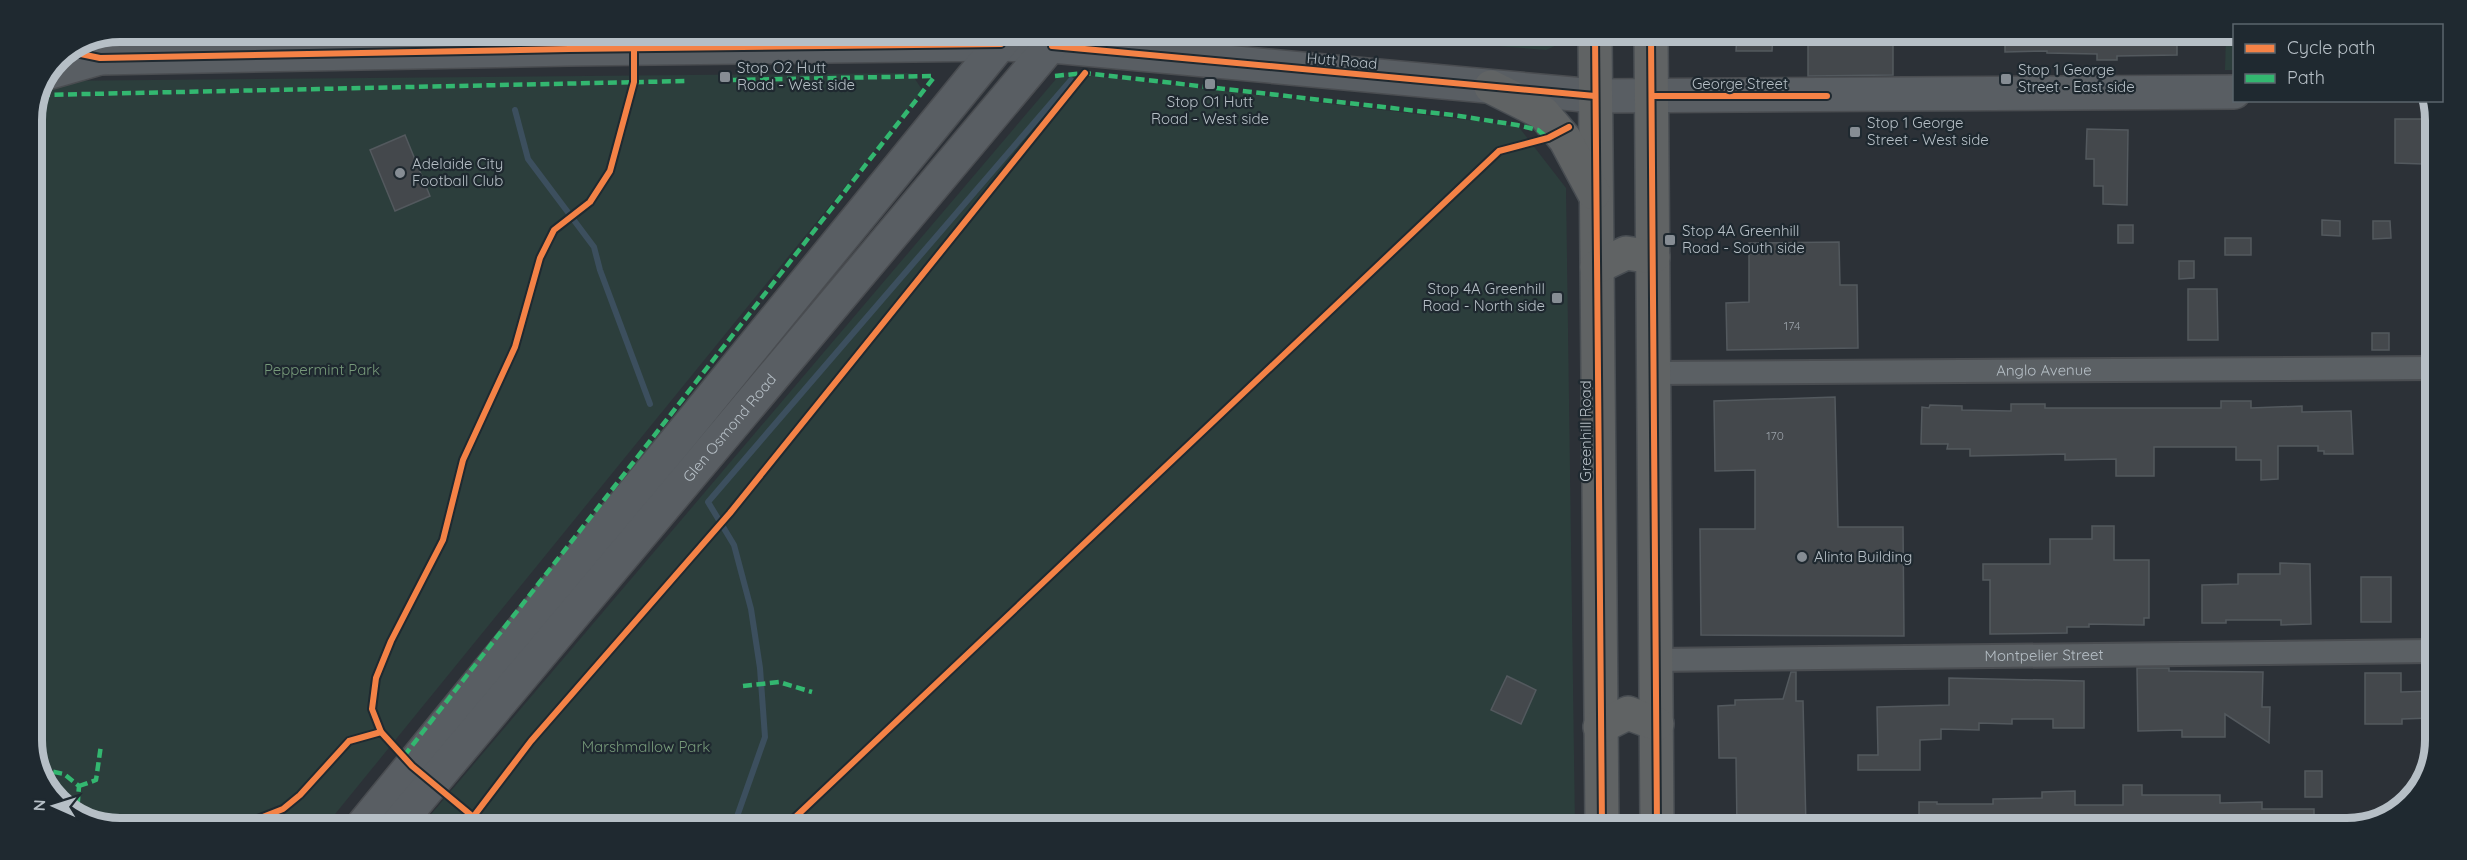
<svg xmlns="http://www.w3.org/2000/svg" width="2467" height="860" viewBox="0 0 2467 860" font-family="Quicksand,sans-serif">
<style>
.green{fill:#2c3e3c}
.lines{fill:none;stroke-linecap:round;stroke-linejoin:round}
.stream{stroke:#3c4f5e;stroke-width:6}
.building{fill:#44484c;stroke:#53595e;stroke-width:1.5}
.street-casing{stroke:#4a4d51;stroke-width:26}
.secondary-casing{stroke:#4a4d51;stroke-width:36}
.highway-casing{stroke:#484d52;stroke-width:36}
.street{stroke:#5b6064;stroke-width:22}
.secondary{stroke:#595e63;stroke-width:33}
.highway{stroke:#606364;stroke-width:33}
.quiet{stroke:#33b770;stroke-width:4.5;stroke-dasharray:9 4.5;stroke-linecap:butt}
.cycleway-casing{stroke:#1f2930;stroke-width:10}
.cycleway{stroke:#f48246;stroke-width:6}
.poi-dot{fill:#868d94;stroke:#1f2930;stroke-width:2}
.labels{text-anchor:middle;stroke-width:4.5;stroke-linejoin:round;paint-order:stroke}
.number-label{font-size:12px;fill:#9aa1a8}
.street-label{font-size:15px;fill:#b6bfc6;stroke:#1f2930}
.poi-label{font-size:15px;fill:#b6bfc6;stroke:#1f2930;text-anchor:start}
.park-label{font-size:15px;fill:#779a7a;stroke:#1f2930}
.rim{fill:none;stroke:#b6bfc6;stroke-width:8}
</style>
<rect width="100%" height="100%" fill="#2c3137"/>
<g class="green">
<polygon points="1355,34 1574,34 1574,37 1546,50"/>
<polygon points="2226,36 2234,36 2234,70 2225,70"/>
<polygon points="1062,72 1518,126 1566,188 1575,827 422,825"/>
<polygon points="911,73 923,91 327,824 92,824 50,794 32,746 32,114 47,81"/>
</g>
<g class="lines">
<g class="stream">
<polyline points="515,110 528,159 594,247 600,270 650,404"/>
<polyline points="734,825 765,737 760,668 751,609 734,545 708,502 1071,80"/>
</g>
</g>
<g class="building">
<polygon points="1737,35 1773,35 1772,51 1736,51"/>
<polygon points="1808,35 1893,35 1893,75 1808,76"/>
<polygon points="2005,35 2177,36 2177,55 2117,56 2117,60 2097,60 2097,54 2047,53 2047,51 2005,52"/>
<polygon points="2395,119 2423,119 2423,164 2395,163"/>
<polygon points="2087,129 2128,130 2127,205 2103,204 2103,186 2094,186 2094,159 2086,159"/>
<polygon points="405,135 430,196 395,211 370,150"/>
<polygon points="2322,220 2340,221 2340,236 2322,235"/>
<polygon points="2373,221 2390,221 2391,238 2373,239"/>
<rect x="2118" y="225" width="15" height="18"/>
<rect x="2225" y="238" width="26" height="17"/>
<polygon points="1839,242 1840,285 1857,285 1858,348 1727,350 1726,303 1749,302 1749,243"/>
<polygon points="2179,261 2194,261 2194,278 2179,279"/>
<polygon points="2188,289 2217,289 2218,340 2188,340"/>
<rect x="2372" y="333" width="17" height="17"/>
<polygon points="1835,397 1838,527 1903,527 1904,636 1701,635 1700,529 1755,529 1755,470 1715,471 1714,401"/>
<polygon points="2221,401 2251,401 2251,408 2302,406 2302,412 2351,411 2353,454 2324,454 2324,451 2318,451 2318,446 2278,446 2278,479 2261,480 2261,460 2236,460 2236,447 2154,447 2154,476 2116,476 2116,459 2065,460 2065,454 1970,456 1970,449 1947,449 1948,444 1921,444 1922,407 1929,408 1930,405 1962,406 1962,410 2011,411 2011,404 2045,404 2045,408 2221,408"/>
<polygon points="2092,526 2114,526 2114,560 2149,560 2149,618 2144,618 2144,625 2089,624 2089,627 2067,627 2067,633 1990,634 1990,580 1983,580 1983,564 2050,564 2050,539 2092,539"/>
<polygon points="2280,563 2310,564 2311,624 2281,625 2281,620 2226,620 2226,623 2202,623 2202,585 2238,584 2238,574 2280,574"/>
<rect x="2361" y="577" width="30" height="45"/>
<polygon points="2137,668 2169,668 2169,671 2263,672 2262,707 2270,707 2269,743 2225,714 2225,737 2182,737 2182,730 2138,731"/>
<polygon points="1791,672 1796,672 1796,701 1803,701 1806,827 1737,827 1736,758 1719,758 1718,706 1735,705 1735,700 1783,699"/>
<polygon points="2365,673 2401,673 2401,692 2431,691 2431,718 2402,719 2402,724 2365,724"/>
<polygon points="1507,676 1536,690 1521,724 1491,710"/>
<polygon points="1949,678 2084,681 2084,728 2053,728 2053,719 2012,719 2012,724 1979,723 1979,730 1941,729 1941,739 1920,740 1920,770 1858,770 1858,755 1878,755 1877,707 1949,705"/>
<rect x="2305" y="771" width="17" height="26"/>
<polygon points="2123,785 2142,785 2142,795 2220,795 2220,803 2262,802 2262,809 2314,809 2314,828 1919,828 1919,802 1937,802 1937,804 1993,804 1993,799 2042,798 2042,792 2075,791 2075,805 2123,805"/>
</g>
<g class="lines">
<g class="street-casing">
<g id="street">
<path id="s1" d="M 1654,373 L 2434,368"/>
<path id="s2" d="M 1656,660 L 2432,651"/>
</g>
</g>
<g class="secondary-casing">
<g id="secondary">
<polyline points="71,52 100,58 569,49 1001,44 1052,46 1595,96 2234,92"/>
<polyline points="51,72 100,58"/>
<polyline points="364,824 1009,33"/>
<path id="s3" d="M 397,825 L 1061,33"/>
</g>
</g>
<g class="highway-casing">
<g id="highway">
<polyline points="1595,34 1602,827"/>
<polyline points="1651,35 1657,827"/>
<polyline points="1491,87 1543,113 1565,139 1594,193"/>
<polyline points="1597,267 1626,253 1653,257"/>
<polyline points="1600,727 1628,713 1657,724"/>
</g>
</g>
<use href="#street" class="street"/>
<use href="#secondary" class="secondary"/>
<use href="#highway" class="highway"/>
<g class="quiet">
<polyline points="1055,76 1085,73 1453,115 1517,125 1538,130 1548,138"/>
<polyline points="733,80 935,76"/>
<polyline points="41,95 687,81"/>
<polyline points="743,686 779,682 812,692"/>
<polyline points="404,756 935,76"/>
<polyline points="40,769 64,774 79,786 77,813"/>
<polyline points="79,786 96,780 101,745"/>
</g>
<g class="cycleway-casing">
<g id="cycleway">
<polyline points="1595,34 1602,827"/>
<polyline points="1651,35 1657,827"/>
<polyline points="1052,46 1595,96"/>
<polyline points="71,52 100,58 569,49 1001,44"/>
<polyline points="1652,96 1827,96"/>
<polyline points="245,824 283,809 300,795 349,741 381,732"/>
<polyline points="467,825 531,741 730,513 1085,73"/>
<polyline points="483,825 412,766 381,732 372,709 376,678 391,641 443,540 463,460 515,347 540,258 554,230 590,202 610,171 634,82 634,33"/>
<polyline points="787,825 1499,151 1548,138 1569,127"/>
</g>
</g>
<use href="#cycleway" class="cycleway"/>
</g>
<g class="poi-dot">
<rect x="719" y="71" width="12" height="12" rx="3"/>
<rect x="2000" y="73" width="12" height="12" rx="3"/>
<rect x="1204" y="78" width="12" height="12" rx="3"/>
<rect x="1849" y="126" width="12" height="12" rx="3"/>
<circle cx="400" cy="173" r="6"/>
<rect x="1664" y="234" width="12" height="12" rx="3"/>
<rect x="1551" y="292" width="12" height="12" rx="3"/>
<circle cx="1802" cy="557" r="6"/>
</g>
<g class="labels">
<g class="number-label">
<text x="1792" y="330">174</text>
<text x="1775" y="440">170</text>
</g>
<g class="street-label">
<text transform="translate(1342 61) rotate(5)" y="5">Hutt Road</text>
<text x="1740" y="89">George Street</text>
<text dy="5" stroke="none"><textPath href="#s1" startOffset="390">Anglo Avenue</textPath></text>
<text dy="5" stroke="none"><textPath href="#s3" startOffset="518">Glen Osmond Road</textPath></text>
<text transform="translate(1586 431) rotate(-90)" y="5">Greenhill Road</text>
<text dy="5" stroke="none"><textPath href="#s2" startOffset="388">Montpelier Street</textPath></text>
</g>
<g class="poi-label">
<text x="737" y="73">Stop O2 Hutt<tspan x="737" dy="17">Road - West side</tspan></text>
<text x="2018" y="75">Stop 1 George<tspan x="2018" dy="17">Street - East side</tspan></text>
<text x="1210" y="107" text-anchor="middle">Stop O1 Hutt<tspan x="1210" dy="17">Road - West side</tspan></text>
<text x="1867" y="128">Stop 1 George<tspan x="1867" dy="17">Street - West side</tspan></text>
<text x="412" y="169">Adelaide City<tspan x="412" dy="17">Football Club</tspan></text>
<text x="1682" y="236">Stop 4A Greenhill<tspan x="1682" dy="17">Road - South side</tspan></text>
<text x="1545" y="294" text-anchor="end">Stop 4A Greenhill<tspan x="1545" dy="17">Road - North side</tspan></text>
<text x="1814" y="562">Alinta Building</text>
</g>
<g class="park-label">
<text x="322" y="375">Peppermint Park</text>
<text x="646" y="752">Marshmallow Park</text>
</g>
</g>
<path d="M0 0H2467V860H0ZM120 42H2347A78 78 0 0 1 2425 120V740A78 78 0 0 1 2347 818H120A78 78 0 0 1 42 740V120A78 78 0 0 1 120 42Z" fill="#1f2930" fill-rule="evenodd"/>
<path class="rim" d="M120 42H2347A78 78 0 0 1 2425 120V740A78 78 0 0 1 2347 818H120A78 78 0 0 1 42 740V120A78 78 0 0 1 120 42Z"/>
<rect x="2233" y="24" width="210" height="78" fill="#1f2930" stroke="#5b656c" stroke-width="1.5"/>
<rect x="2245" y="44" width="30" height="9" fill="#f48246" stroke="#5b656c" stroke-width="1.5"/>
<text x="2287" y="54" font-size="18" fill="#b6bfc6">Cycle path</text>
<rect x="2245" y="74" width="30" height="9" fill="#33b770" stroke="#5b656c" stroke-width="1.5"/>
<text x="2287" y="84" font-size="18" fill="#b6bfc6">Path</text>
<g transform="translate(54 806) rotate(273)" stroke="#1f2930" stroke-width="4.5" paint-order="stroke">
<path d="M0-4.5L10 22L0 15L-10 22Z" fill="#b6bfc6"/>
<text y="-9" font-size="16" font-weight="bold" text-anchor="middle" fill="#b6bfc6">N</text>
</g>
</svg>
